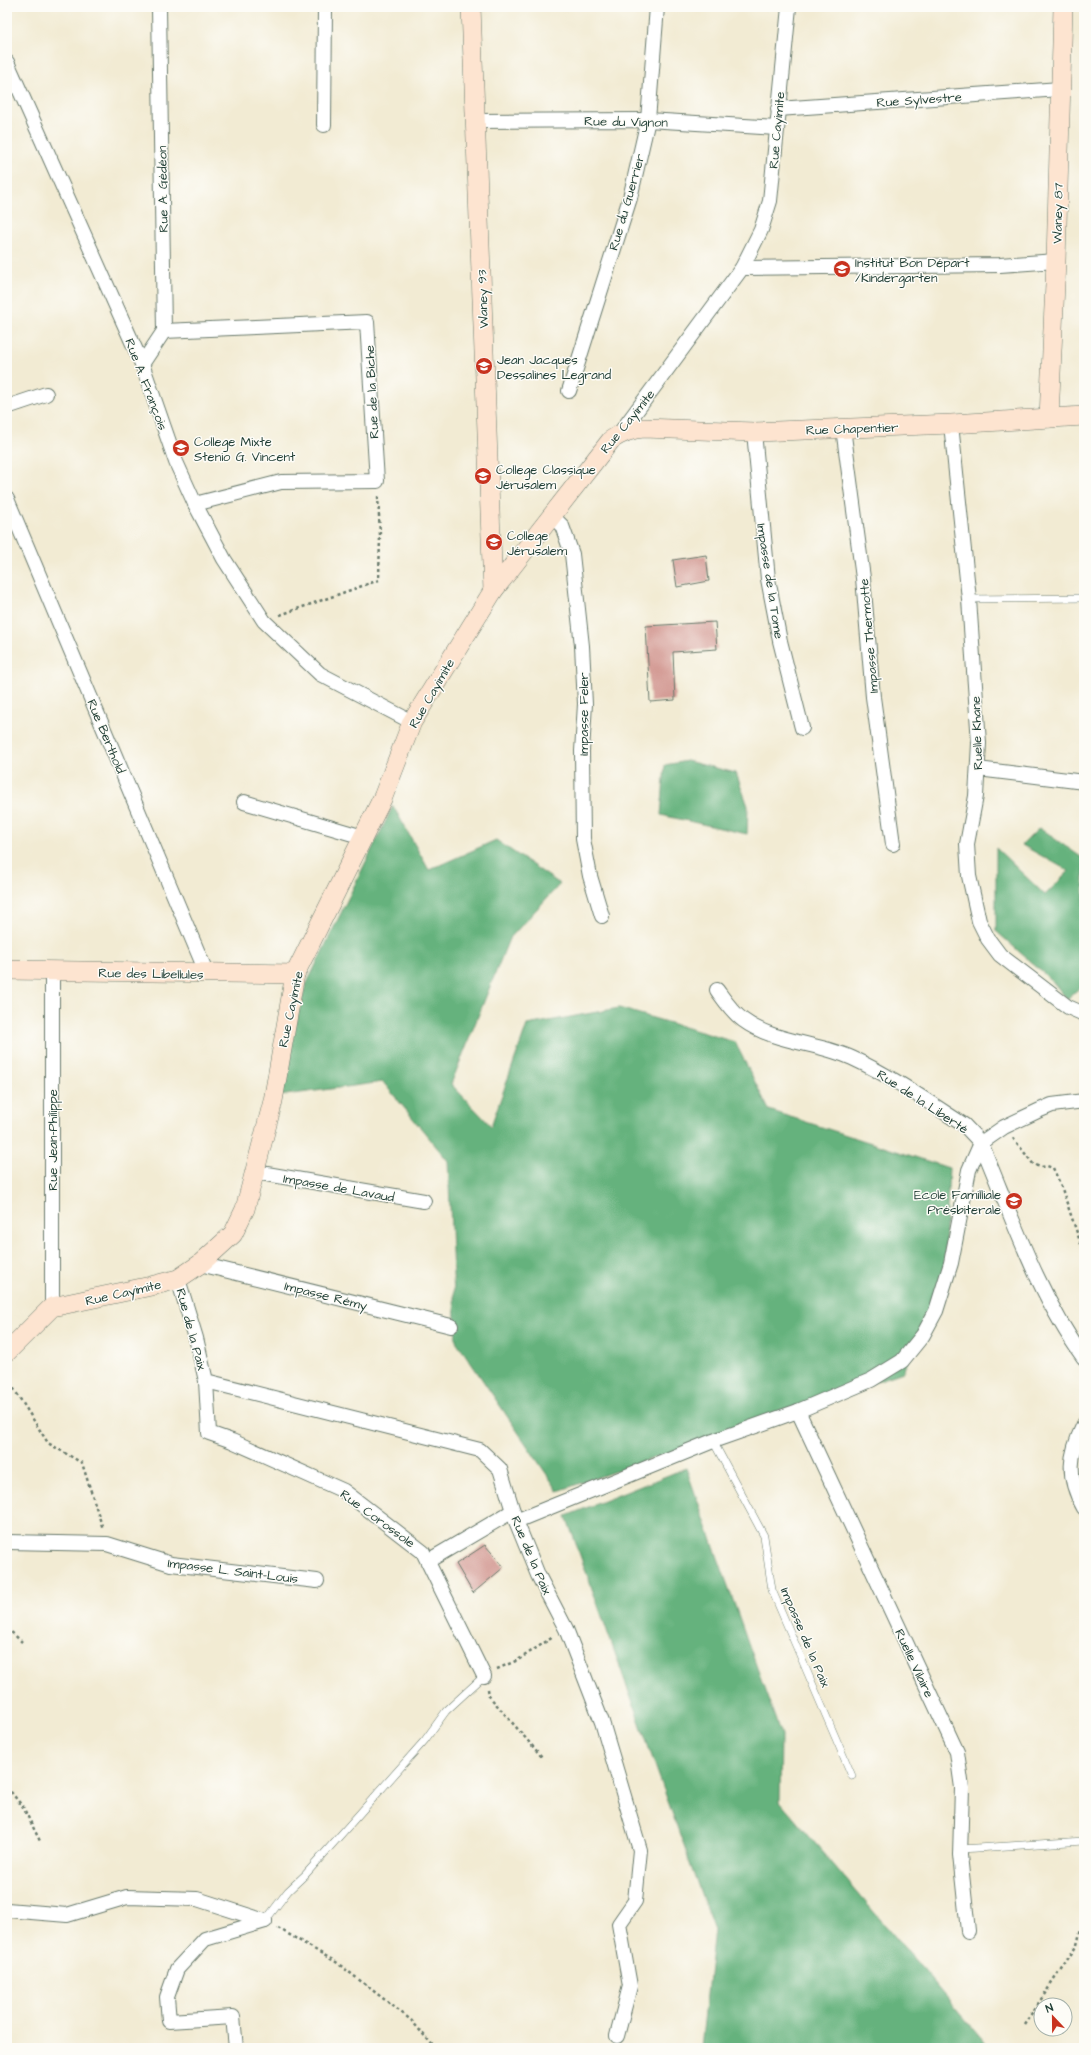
<svg xmlns="http://www.w3.org/2000/svg" width="1091" height="2055" viewBox="0 0 1091 2055" font-family="'Architects Daughter',sans-serif">
<style>
.forest{fill:#65b27d;stroke:#427858}
.building{fill:#d0938c}
.lines{fill:none;stroke-linecap:round;stroke-linejoin:round}
.lane-casing{stroke:#697a6c;stroke-width:8}
.street-casing{stroke:#697a6c;stroke-width:16}
.secondary-casing{stroke:#697a6c;stroke-width:20}
.path{stroke:#697a6c;stroke-width:2.5;stroke-dasharray:3 3;stroke-linecap:butt}
.lane{stroke:#fff;stroke-width:7}
.street{stroke:#fff;stroke-width:14}
.secondary{stroke:#fde4d0;stroke-width:19}
.labels{text-anchor:middle;stroke-width:3;stroke-linejoin:round;paint-order:stroke}
.street-label{font-size:13px;fill:#1f3d34;stroke:#fdfcf7}
.poi-label{font-size:13px;fill:#1f3d34;stroke:#fdfcf7;text-anchor:start}
</style>
<rect width="100%" height="100%" fill="#fdfcf7"/>
<filter id="ink" filterUnits="userSpaceOnUse"><feTurbulence type="fractalNoise" baseFrequency=".025" numOctaves="2"/><feDisplacementMap in="SourceGraphic" scale="8" xChannelSelector="R" yChannelSelector="G"/><feConvolveMatrix kernelMatrix="1 2 1 2 8 2 1 2 1" color-interpolation-filters="sRGB"/></filter>
<filter id="wash" filterUnits="userSpaceOnUse"><feTurbulence type="fractalNoise" baseFrequency=".012" numOctaves="4" result="noise"/><feDisplacementMap in="SourceGraphic" scale="16" xChannelSelector="R" yChannelSelector="G"/><feGaussianBlur stdDeviation="0.9" result="paint"/><feColorMatrix in="noise" values="0 0 0 0 0 0 0 0 0 0 0 0 0 0 0 0 0 1.4 0 .05"/><feComposite in="paint" operator="in"/></filter>
<g filter="url(#wash)">
<rect width="100%" height="100%" fill="#f2ebd3"/>
<g class="forest">
<polygon points="687,761 736,773 748,806 747,834 661,815 665,765"/>
<polygon points="393,806 429,870 496,840 560,884 509,939 451,1084 491,1126 527,1025 619,1008 735,1042 769,1110 949,1168 944,1271 903,1372 558,1491 456,1341 448,1161 383,1082 278,1096 305,987"/>
<polygon points="1039,828 1084,859 1084,984 1067,999 1053,982 996,931 996,848 1045,895 1069,871 1022,845"/>
<polygon points="686,1468 781,1735 780,1802 984,2041 988,2048 701,2048 714,1930 566,1516"/>
</g>
<g id="blocks">
<g class="building">
<polygon points="706,555 709,581 677,587 673,560"/>
<polygon points="715,622 717,649 673,652 675,700 650,702 646,626"/>
<polygon points="485,1545 504,1567 473,1593 456,1564"/>
</g>
</g>
</g>
<g filter="url(#ink)">
<use href="#blocks" fill-opacity="0" stroke="#697a6c" stroke-width="1"/>
<g class="lines">
<g class="lane-casing">
<g id="lane">
<polyline points="969,599 1084,598"/>
<polyline points="713,1441 764,1536 772,1590 852,1776"/>
<polyline points="961,1849 1084,1841"/>
<polyline points="265,1921 288,1891 305,1875 425,1740 446,1711 484,1676"/>
</g>
</g>
<g class="street-casing">
<g id="street">
<polyline points="7,62 142,364 176,462 195,504 224,559 264,621 320,674 412,722"/>
<polyline points="778,109 1060,89"/>
<polyline points="475,121 648,120 776,128"/>
<polyline points="324,125 325,7"/>
<polyline points="742,268 1000,265 1056,261"/>
<polyline points="164,331 367,322 377,481 281,482 195,504"/>
<polyline points="142,364 164,331 159,7"/>
<polyline points="569,391 630,198 648,120 657,7"/>
<polyline points="7,407 46,394"/>
<polyline points="951,424 969,599 979,743 976,796 967,844 969,876 979,921 988,939 1000,955 1068,1007 1084,1014"/>
<polyline points="843,428 863,578 873,697 893,844"/>
<polyline points="754,432 768,579 780,641 802,728"/>
<polyline points="620,433 742,268 761,230 770,201 789,7"/>
<polyline points="7,499 207,974"/>
<polyline points="552,516 562,526 572,554 582,646 585,704 582,751 583,839 590,876 602,916"/>
<polyline points="978,769 1084,782"/>
<polyline points="244,802 363,837"/>
<polyline points="52,972 52,1307"/>
<path d="M 717,990 C 725,1001 732,1012 743,1020 C 774,1043 817,1042 852,1058 C 891,1076 927,1101 964,1125 L 981,1143 C 1011,1214 1038,1295 1084,1358"/>
<polyline points="255,1172 424,1201"/>
<polyline points="200,1264 451,1326"/>
<polyline points="178,1279 196,1338 206,1381 480,1450 500,1469 516,1521 538,1575 566,1629 602,1722 640,1850 635,1901 619,1924 630,1986 617,2036"/>
<polyline points="206,1381 209,1433 232,1441 344,1491 423,1552 484,1676"/>
<polyline points="798,1411 957,1752 962,1788 960,1855 968,1931"/>
<path d="M 1084,1424 C 1069,1455 1066,1477 1084,1508"/>
<polyline points="516,1521 713,1441 798,1411 871,1380 902,1361 923,1335 936,1311 951,1263 969,1170 981,1143 1004,1127 1040,1110 1052,1105 1084,1101"/>
<polyline points="7,1542 107,1544 171,1564 317,1581"/>
<polyline points="428,1561 513,1511"/>
<polyline points="7,1910 67,1915 127,1897 197,1899 265,1921"/>
<polyline points="236,2048 233,2017 169,2021 167,1997 177,1969 205,1939 265,1921"/>
</g>
</g>
<g class="secondary-casing">
<g id="secondary">
<polyline points="471,7 493,591"/>
<polyline points="1049,418 1056,261 1063,7"/>
<polyline points="7,970 295,974"/>
<path d="M 7,1352 L 52,1307 L 151,1286 L 178,1279 L 200,1264 L 233,1234 L 245,1209 L 273,1101 L 295,974 L 383,797 L 412,722 L 493,591 L 611,440 C 622,432 631,429 644,428 L 754,432 L 951,424 L 1084,416"/>
</g>
</g>
<g class="path">
<polyline points="280,615 379,580 380,535 378,496"/>
<polyline points="1013,1138 1034,1165 1041,1167 1047,1166 1053,1168 1061,1186 1084,1253"/>
<polyline points="7,1378 48,1443 82,1463 103,1529"/>
<polyline points="7,1628 22,1642"/>
<polyline points="497,1669 518,1660 553,1637"/>
<polyline points="488,1689 489,1696 542,1757"/>
<polyline points="7,1787 23,1807 41,1843"/>
<polyline points="278,1928 336,1962 411,2020 435,2048"/>
<polyline points="1024,2025 1077,1945 1084,1916"/>
</g>
<use href="#lane" class="lane"/>
<use href="#street" class="street"/>
<use href="#secondary" class="secondary"/>
</g>
</g>
<defs>
<g id="school-disc" transform="scale(0.9)"><circle r="9.5" fill="#c8321e" stroke="#fdfcf7"/><path d="M0-5L7-2L0 1L-7-2ZM-4 1L0 2.5L4 1V4Q0 6-4 4Z" fill="#fff"/></g>
</defs>
<g fill-rule="evenodd">
<use href="#school-disc" x="842" y="269"/>
<use href="#school-disc" x="484" y="366"/>
<use href="#school-disc" x="181" y="448"/>
<use href="#school-disc" x="483" y="476"/>
<use href="#school-disc" x="494" y="542"/>
<use href="#school-disc" x="1014" y="1201"/>
</g>
<g class="labels">
<g class="street-label">
<text transform="translate(919 99) rotate(-4)" y="5">Rue Sylvestre</text>
<text transform="translate(626 121) rotate(1)" y="5">Rue du Vignon</text>
<text transform="translate(776 130) rotate(-85)" y="5">Rue Cayimite</text>
<text transform="translate(162 189) rotate(-91)" y="5">Rue A. Gédéon</text>
<text transform="translate(626 202) rotate(-74)" y="5">Rue du Guerrier</text>
<text transform="translate(1057 213) rotate(-89)" y="5">Waney 87</text>
<text transform="translate(482 299) rotate(-92)" y="5">Waney 93</text>
<text transform="translate(147 384) rotate(69)" y="5">Rue A. François</text>
<text transform="translate(371 392) rotate(-93)" y="5">Rue de la Biche</text>
<text transform="translate(627 421) rotate(-51)" y="5">Rue Cayimite</text>
<text transform="translate(852 428) rotate(-2)" y="5">Rue Chapentier</text>
<text transform="translate(771 581) rotate(81)" y="5">Impasse de la Tome</text>
<text transform="translate(868 636) rotate(-95)" y="5">Impasse Thermotte</text>
<text transform="translate(431 693) rotate(-60)" y="5">Rue Cayimite</text>
<text transform="translate(583 714) rotate(-90)" y="5">Impasse Feler</text>
<text transform="translate(976 733) rotate(-92)" y="5">Ruelle Khane</text>
<text transform="translate(107 736) rotate(67)" y="5">Rue Berthold</text>
<text transform="translate(151 973) rotate(1)" y="5">Rue des Libellules</text>
<text transform="translate(290 1009) rotate(-78)" y="5">Rue Cayimite</text>
<text transform="translate(923 1101) rotate(33)" y="5">Rue de la Liberté</text>
<text transform="translate(52 1140) rotate(-90)" y="5">Rue Jean-Philippe</text>
<text transform="translate(339 1187) rotate(10)" y="5">Impasse de Lavaud</text>
<text transform="translate(123 1292) rotate(-13)" y="5">Rue Cayimite</text>
<text transform="translate(326 1295) rotate(14)" y="5">Impasse Rémy</text>
<text transform="translate(192 1329) rotate(75)" y="5">Rue de la Paix</text>
<text transform="translate(378 1518) rotate(36)" y="5">Rue Corossole</text>
<text transform="translate(532 1555) rotate(67)" y="5">Rue de la Paix</text>
<text transform="translate(233 1570) rotate(7)" y="5">Impasse L. Saint-Louis</text>
<text transform="translate(806 1637) rotate(67)" y="5">Impasse de la Paix</text>
<text transform="translate(915 1663) rotate(65)" y="5">Ruelle Vilaire</text>
</g>
<g class="poi-label">
<text x="855" y="267">Institut Bon Départ<tspan x="855" dy="15">/Kindergarten</tspan></text>
<text x="497" y="364">Jean Jacques<tspan x="497" dy="15">Dessalines Legrand</tspan></text>
<text x="194" y="446">College Mixte<tspan x="194" dy="15">Stenio G. Vincent</tspan></text>
<text x="496" y="474">College Classique<tspan x="496" dy="15">Jérusalem</tspan></text>
<text x="507" y="540">College<tspan x="507" dy="15">Jérusalem</tspan></text>
<text x="1001" y="1199" text-anchor="end">Ecole Familliale<tspan x="1001" dy="15">Présbiterale</tspan></text>
</g>
</g>
<rect width="1091" height="2055" fill="none" stroke="#fdfcf7" stroke-width="24"/>
<g transform="translate(1053 2017) rotate(338)"><circle r="19" fill="#fdfcf7" stroke="#a4b0a9"/>
<path d="M0-3L7 15L0 10L-7 15Z" fill="#c8321e"/>
<text y="-6" font-size="11" font-weight="bold" text-anchor="middle" fill="#1f3d34">N</text>
</g>
</svg>
